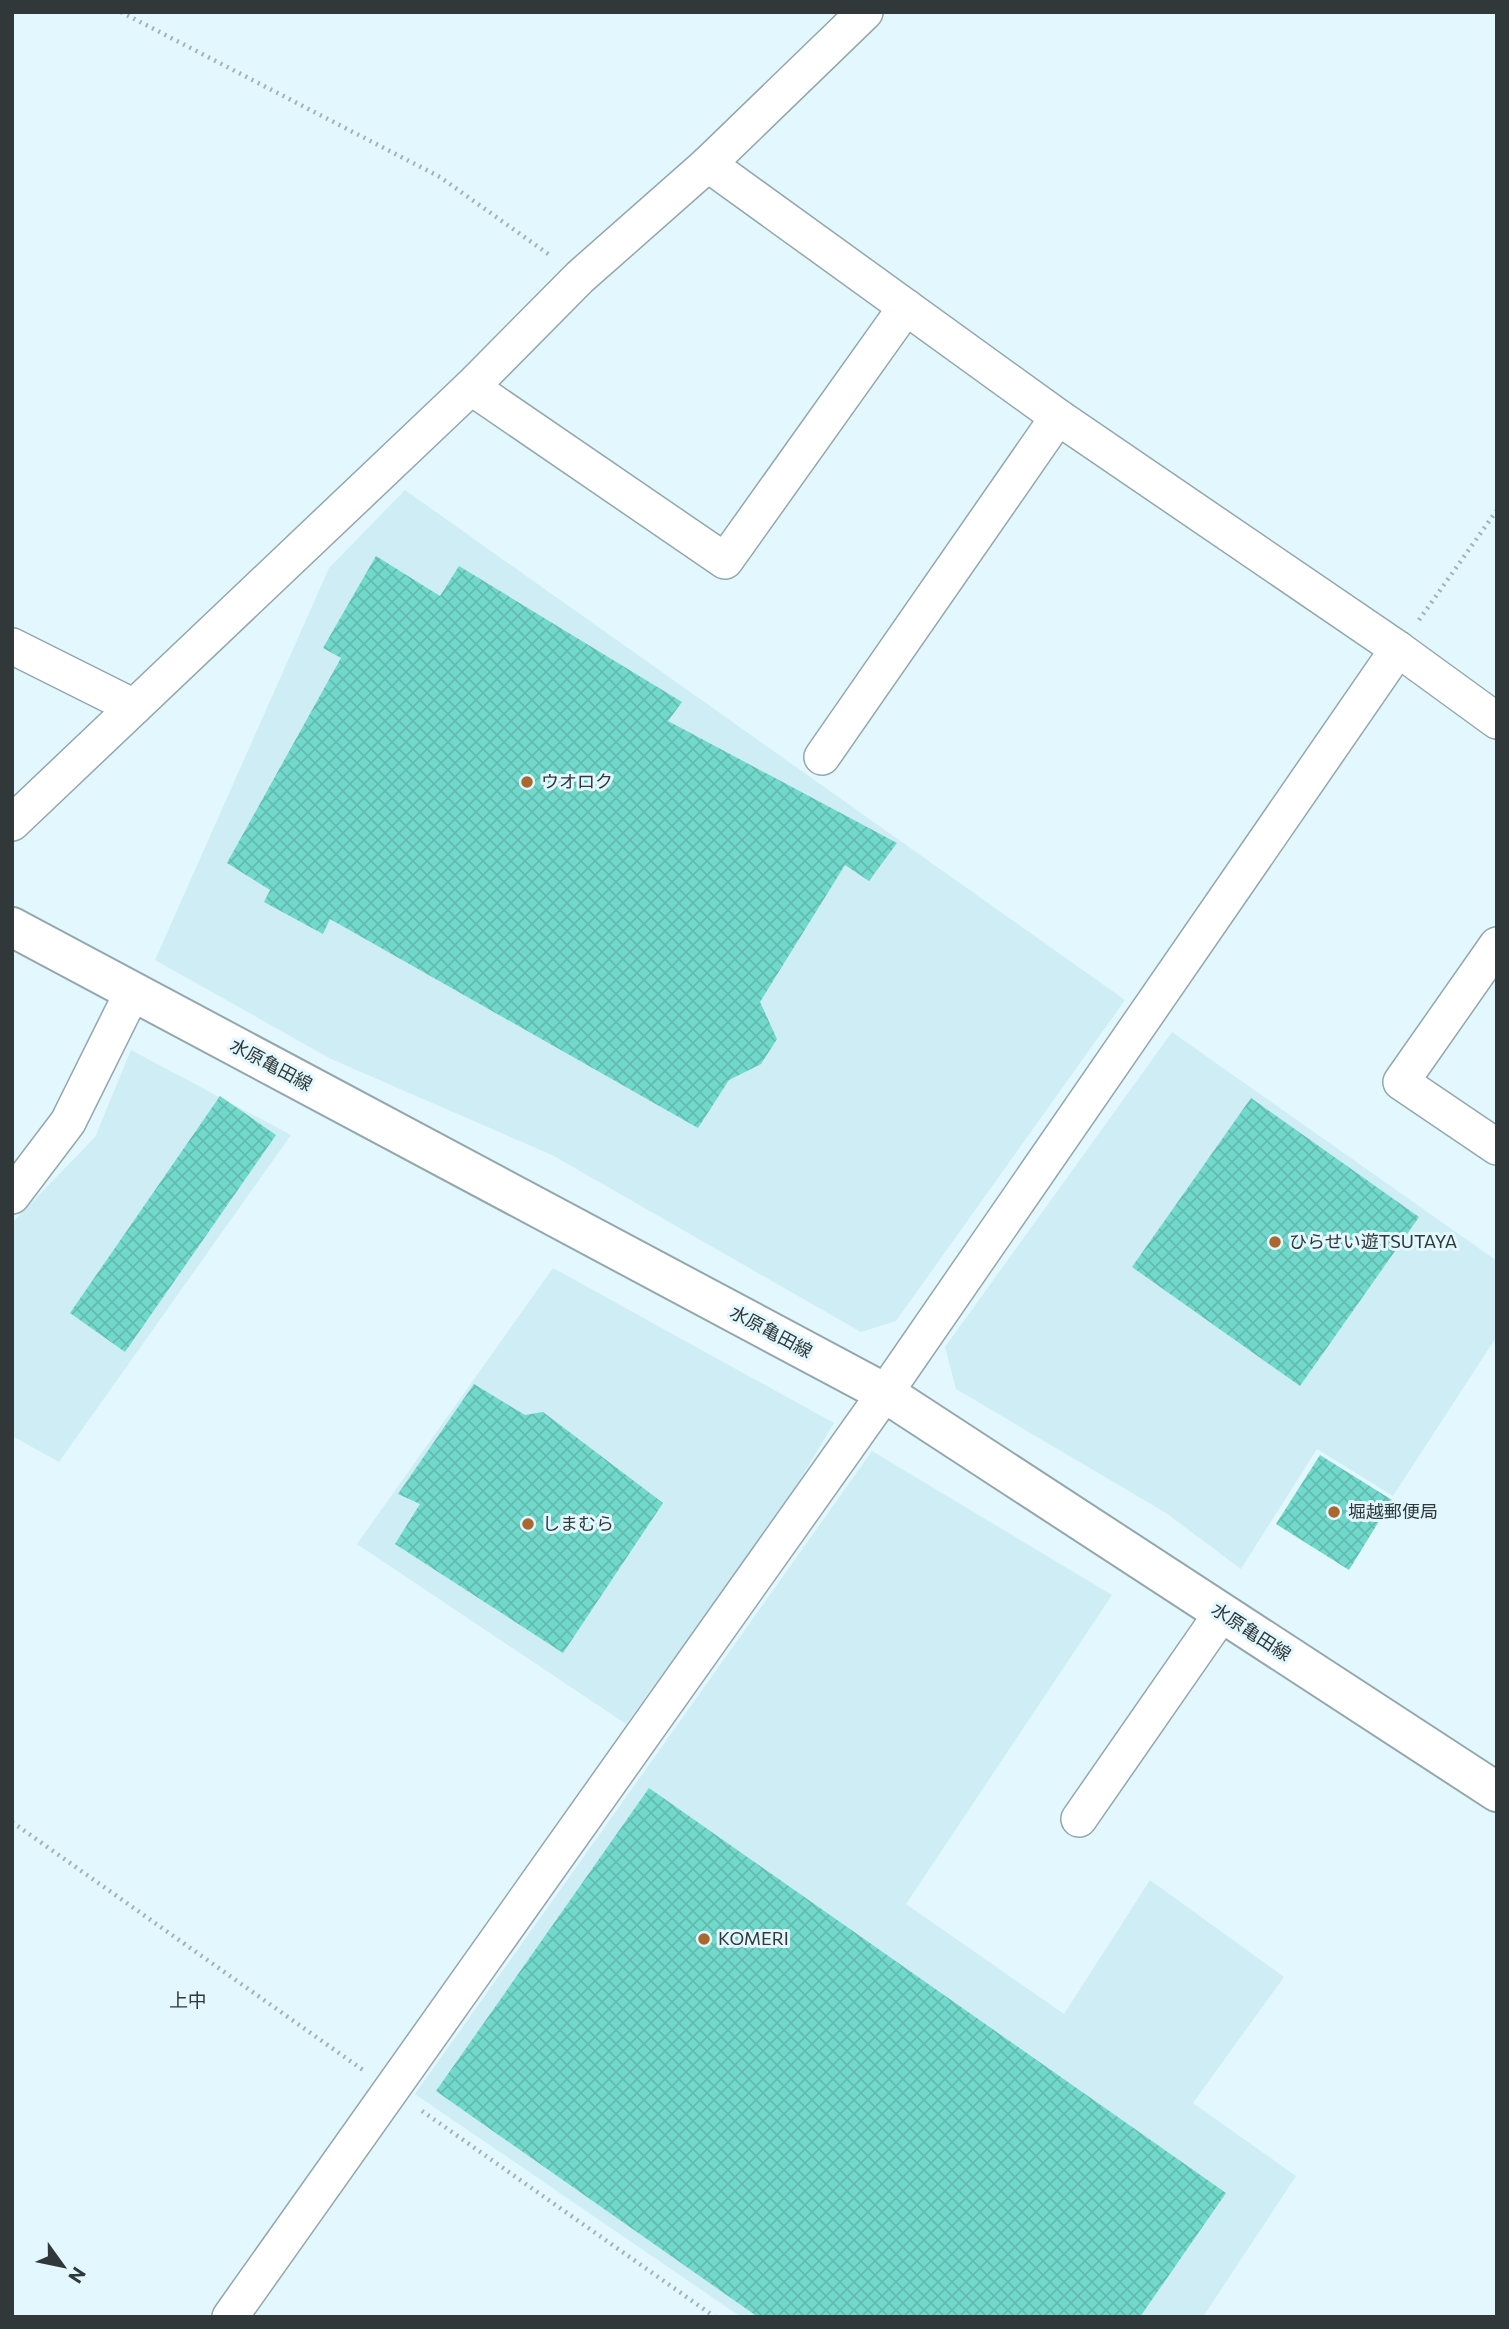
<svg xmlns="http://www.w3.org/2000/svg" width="1509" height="2329" viewBox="0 0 1509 2329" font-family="Commissioner,'Noto Sans JP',sans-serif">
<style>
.built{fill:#cfedf5}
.building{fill:url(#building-cross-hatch)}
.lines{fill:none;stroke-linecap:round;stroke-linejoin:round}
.street-casing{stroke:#93a7ad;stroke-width:38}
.secondary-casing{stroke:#93a7ad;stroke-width:42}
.path{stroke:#a2b3b7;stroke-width:4.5;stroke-dasharray:2 5;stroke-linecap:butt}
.street{stroke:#fff;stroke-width:35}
.secondary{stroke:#fff;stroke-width:38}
.poi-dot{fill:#a86830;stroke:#e2f8fe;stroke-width:2.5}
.labels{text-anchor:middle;stroke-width:6;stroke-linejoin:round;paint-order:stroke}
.poi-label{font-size:18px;fill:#30383a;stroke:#e2f8fe;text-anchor:start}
.street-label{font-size:18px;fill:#30383a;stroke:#e2f8fe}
.neighbourhood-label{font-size:19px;fill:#30383a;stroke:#e2f8fe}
</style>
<defs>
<pattern id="building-cross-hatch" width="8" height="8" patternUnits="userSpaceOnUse" patternTransform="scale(1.75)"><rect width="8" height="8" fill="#71d9cb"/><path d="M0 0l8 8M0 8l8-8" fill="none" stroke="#62bbaf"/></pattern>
</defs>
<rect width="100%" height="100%" fill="#e2f8fe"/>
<g class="built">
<polygon points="405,490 1125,1000 896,1321 861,1332 552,1155 331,1059 155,960 329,568"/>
<polygon points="1172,1032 1497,1261 1497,1336 1393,1496 1317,1449 1241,1569 1166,1513 956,1389 945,1347"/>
<polygon points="131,1050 291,1135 59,1462 12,1436 12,1223 95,1137"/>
<polygon points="553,1268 834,1423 789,1498 626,1724 357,1544"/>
<polygon points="872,1451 1112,1595 906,1904 1064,2014 1150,1880 1284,1977 1193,2103 1296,2176 1203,2317 741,2317 415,2094"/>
</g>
<g class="building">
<polygon points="376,556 440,596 459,566 682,702 668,721 897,843 869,881 845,865 760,1002 777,1039 761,1064 729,1080 698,1128 330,919 323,934 264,902 270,890 227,863 341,658 323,648"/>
<polygon points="220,1096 276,1135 125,1352 70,1313"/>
<polygon points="1251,1098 1419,1217 1300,1386 1132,1267"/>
<polygon points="474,1384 525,1415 543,1412 663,1503 563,1653 395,1544 420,1504 398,1494"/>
<polygon points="1320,1455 1392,1500 1349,1570 1276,1524"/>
<polygon points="649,1788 1226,2193 1140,2317 758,2317 436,2091"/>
</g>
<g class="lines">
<g class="street-casing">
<g id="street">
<polyline points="708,164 1058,417 1398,649 1497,721"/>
<polyline points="471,387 725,561 906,307"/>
<polyline points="12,646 134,707"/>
<polyline points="822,757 1058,417"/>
<polyline points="12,823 471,387 580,277 708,164 865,12"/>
<polyline points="1497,945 1401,1082 1497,1147"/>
<polyline points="12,1196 68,1122 133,991"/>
<polyline points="1079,1819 1222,1613"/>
<polyline points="230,2317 885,1393 1398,649"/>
</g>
</g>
<g class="secondary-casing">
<polyline id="secondary" points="12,927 885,1393 1497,1792"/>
</g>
<g class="path">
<polyline points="121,12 440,177 551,256"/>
<polyline points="1419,620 1497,510"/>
<polyline points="12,1822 363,2070"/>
<polyline points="422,2111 715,2317"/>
</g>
<use href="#street" class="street"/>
<use href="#secondary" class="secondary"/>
</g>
<g class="poi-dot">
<circle cx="527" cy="782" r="7"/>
<circle cx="1275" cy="1242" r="7"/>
<circle cx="1334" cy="1512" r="7"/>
<circle cx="528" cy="1524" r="7"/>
<circle cx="704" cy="1939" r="7"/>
</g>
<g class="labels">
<g class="poi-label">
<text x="541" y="788">ウオロク</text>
<text x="1289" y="1248">ひらせい遊TSUTAYA</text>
<text x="1348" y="1518">堀越郵便局</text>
<text x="542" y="1530">しまむら</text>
<text x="718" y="1945">KOMERI</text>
</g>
<g class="street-label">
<text transform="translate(271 1065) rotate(28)" y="6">水原亀田線</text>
<text transform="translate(771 1332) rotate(28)" y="6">水原亀田線</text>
<text transform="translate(1251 1632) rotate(33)" y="6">水原亀田線</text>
</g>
<g class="neighbourhood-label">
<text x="188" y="2007">上中</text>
</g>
</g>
<rect width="1509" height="2329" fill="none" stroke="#30383a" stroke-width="28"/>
<g transform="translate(63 2266) rotate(123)" stroke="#e2f8fe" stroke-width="5" paint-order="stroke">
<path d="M0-5L12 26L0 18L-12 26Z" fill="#30383a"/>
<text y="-10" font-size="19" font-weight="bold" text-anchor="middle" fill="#30383a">N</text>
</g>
</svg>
